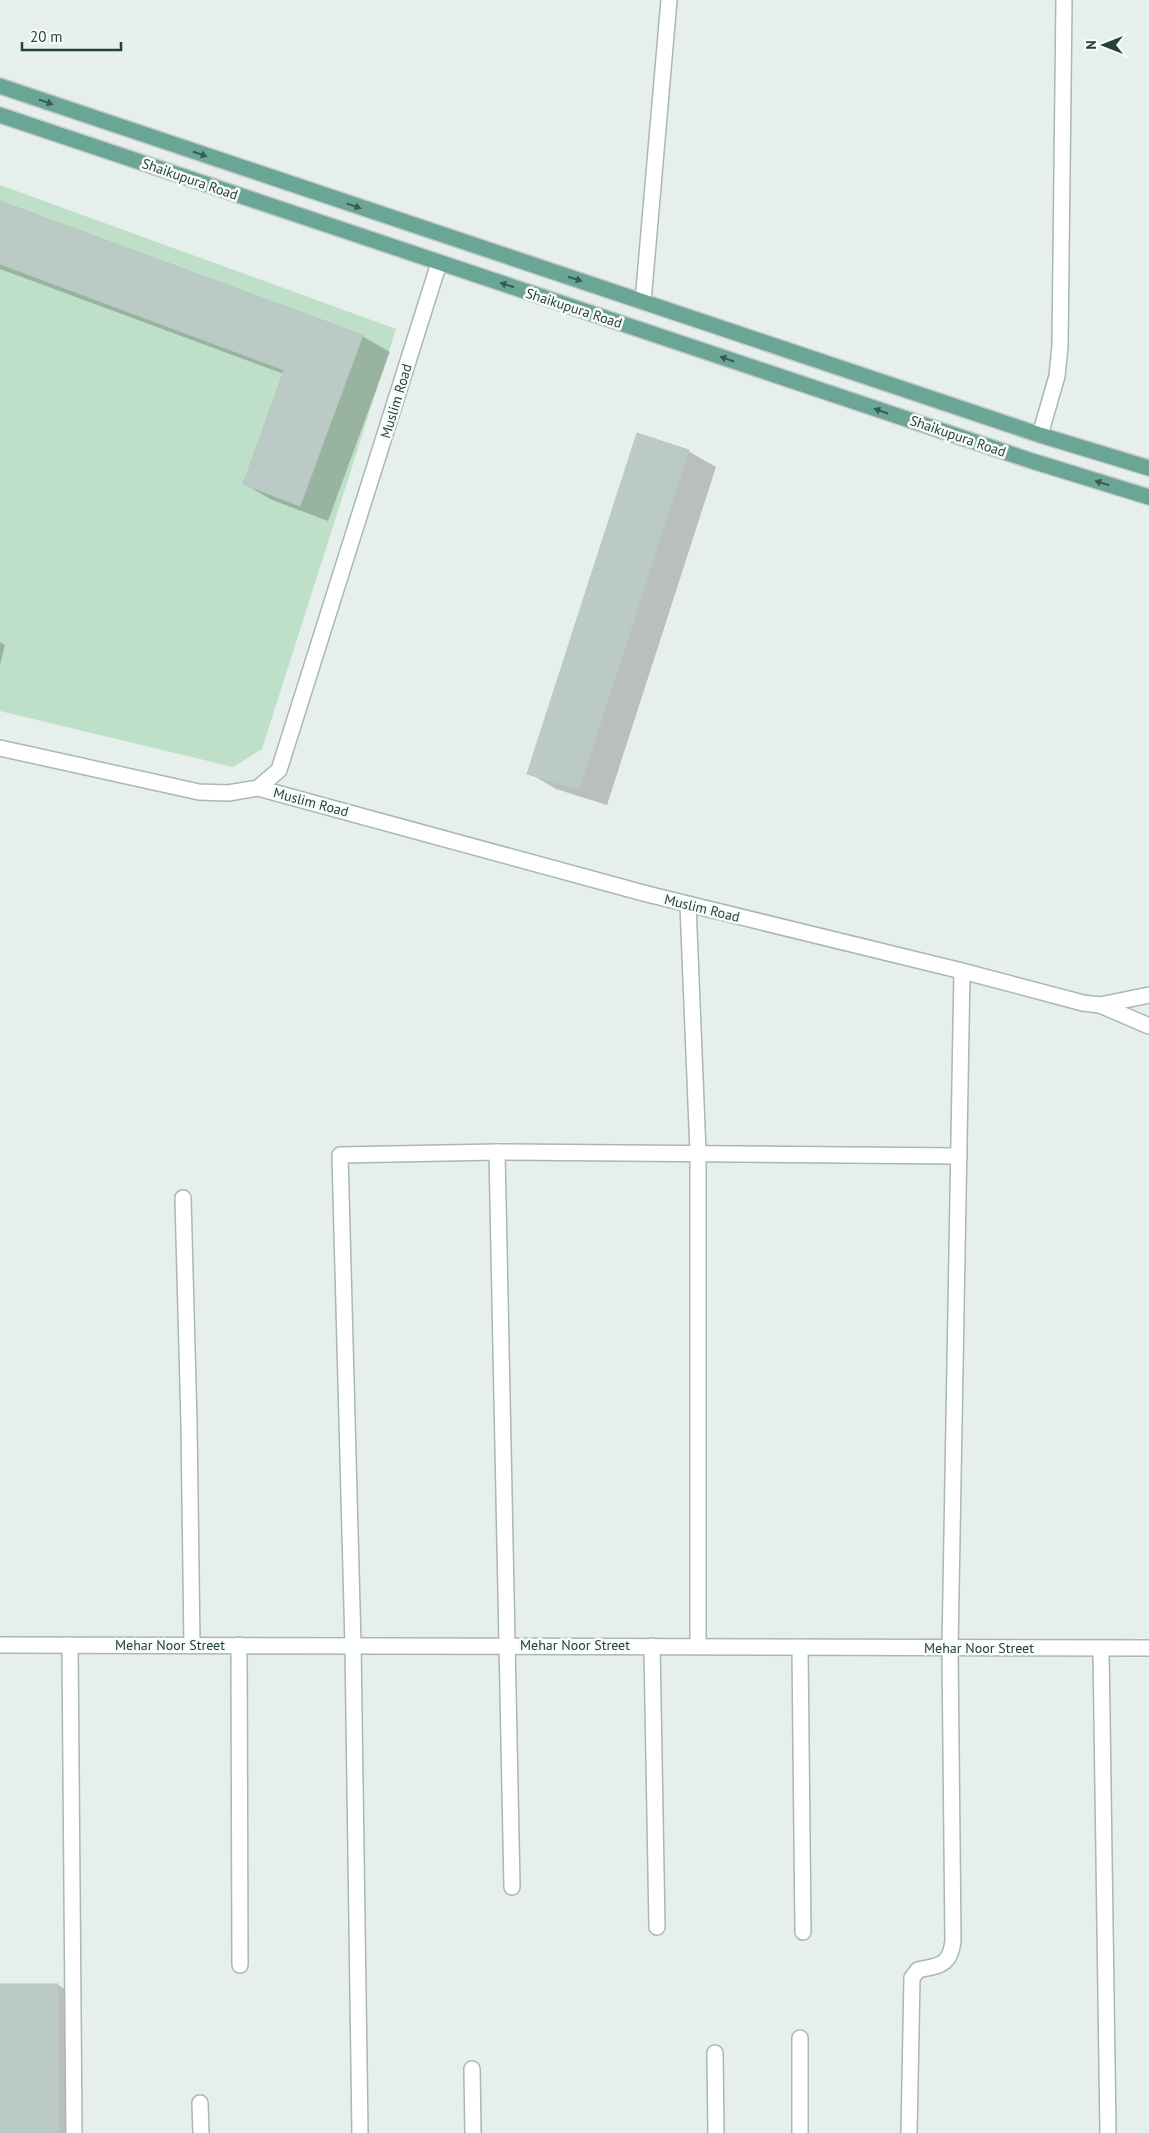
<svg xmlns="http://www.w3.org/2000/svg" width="1149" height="2133" viewBox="0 0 1149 2133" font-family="'PT Sans',sans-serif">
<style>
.green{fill:#bfe0c8}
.shadow{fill:#0003}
.building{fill:#bbcac4;stroke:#b8c9c2}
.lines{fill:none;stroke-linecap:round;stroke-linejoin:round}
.minor-casing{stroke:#a8b8b2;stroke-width:18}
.major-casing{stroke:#c2cac8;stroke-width:18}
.minor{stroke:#fff;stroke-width:15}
.major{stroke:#6aa596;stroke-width:15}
.oneway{fill:#365b51}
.labels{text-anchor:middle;stroke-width:5;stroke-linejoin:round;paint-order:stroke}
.street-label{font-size:14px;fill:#24423a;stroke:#f7fbf9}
</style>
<rect width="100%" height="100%" fill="#e6efeb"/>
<polygon class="green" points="0,185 396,329 262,749 233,767 0,711"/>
<g class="shadow">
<polygon points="0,202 362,336 390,352 328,521 272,500 244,484 284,374 0,269"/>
<polygon points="688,451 716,467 607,805 556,789 529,773"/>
<polygon points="0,642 5,645 0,665"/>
<polygon points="0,1985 58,1985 72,1994 73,2133 0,2133"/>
</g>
<g class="building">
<polygon points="0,201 363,335 300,506 243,484 284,370 0,264"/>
<polygon points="637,433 689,450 579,790 527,774"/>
<rect x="0" y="1984" width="58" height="40"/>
<rect x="0" y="2024" width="58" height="39"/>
<polygon points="0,2063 58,2063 59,2102 0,2102"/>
<rect x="0" y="2102" width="59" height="31"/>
</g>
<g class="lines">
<g class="minor-casing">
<g id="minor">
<polyline points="643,302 669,0"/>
<polyline points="1040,435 1057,376 1060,346 1064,0"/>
<polyline points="0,748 199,792 228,793 258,788 279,770 439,263"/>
<polyline points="258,788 647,894 962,971 1083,1003 1100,1005 1149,995"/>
<polyline points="688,905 698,1152 698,1646"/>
<polyline points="1100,1005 1149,1026"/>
<polyline points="497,1152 512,1887"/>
<polyline points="183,1198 189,1423 192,1645"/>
<polyline points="0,1645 1149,1648"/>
<polyline points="70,1645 74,2133"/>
<polyline points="239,1645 240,1965"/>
<polyline points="652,1646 657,1927"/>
<polyline points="800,1647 803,1932"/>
<polyline points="1101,1649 1108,2133"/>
<polyline points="800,2038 800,2133"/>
<polyline points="715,2053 716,2133"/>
<polyline points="472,2069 473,2133"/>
<polyline points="200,2103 201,2133"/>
<polyline points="360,2133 353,1645 340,1155 497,1152 959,1156"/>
<path d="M 909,2133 L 912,1978 L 918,1970 C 940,1965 950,1966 953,1941 L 950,1648 L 962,971"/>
</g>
</g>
<g class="major-casing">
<g id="major">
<polyline points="0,86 1040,435 1149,468"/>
<polyline points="0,115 1032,461 1149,497"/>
</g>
</g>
<use href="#minor" class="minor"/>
<use href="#major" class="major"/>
</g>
<defs><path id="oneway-solid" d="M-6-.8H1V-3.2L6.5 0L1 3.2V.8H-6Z" transform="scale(1.25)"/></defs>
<g class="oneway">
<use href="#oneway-solid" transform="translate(46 102) rotate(19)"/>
<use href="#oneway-solid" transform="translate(200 154) rotate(19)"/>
<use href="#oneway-solid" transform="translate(354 206) rotate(19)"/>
<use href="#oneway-solid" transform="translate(575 279) rotate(18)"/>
<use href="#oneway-solid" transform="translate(507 285) rotate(-162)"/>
<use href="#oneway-solid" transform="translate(727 359) rotate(-161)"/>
<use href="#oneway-solid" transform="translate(881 411) rotate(-161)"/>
<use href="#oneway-solid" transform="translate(1102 483) rotate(-163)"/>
</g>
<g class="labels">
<g class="street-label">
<text transform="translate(190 179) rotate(19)" y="5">Shaikupura Road</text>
<text transform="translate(574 308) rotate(18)" y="5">Shaikupura Road</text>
<text transform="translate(396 401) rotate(-73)" y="5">Muslim Road</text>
<text transform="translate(958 436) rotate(19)" y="5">Shaikupura Road</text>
<text transform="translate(311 802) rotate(15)" y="5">Muslim Road</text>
<text transform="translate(702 908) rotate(14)" y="5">Muslim Road</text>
<text x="170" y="1650">Mehar Noor Street</text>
<text x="575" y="1650">Mehar Noor Street</text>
<text x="979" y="1653">Mehar Noor Street</text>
</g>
</g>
<g transform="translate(1104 45) rotate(270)" stroke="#f7fbf9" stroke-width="4" paint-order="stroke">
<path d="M0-4L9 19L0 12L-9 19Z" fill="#24423a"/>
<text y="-8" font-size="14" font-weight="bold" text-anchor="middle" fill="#24423a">N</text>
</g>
<path d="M22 42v8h99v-8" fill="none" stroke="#24423a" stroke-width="2.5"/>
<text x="30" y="42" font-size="15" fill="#24423a" stroke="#f7fbf9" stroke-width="4" paint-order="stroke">20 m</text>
</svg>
